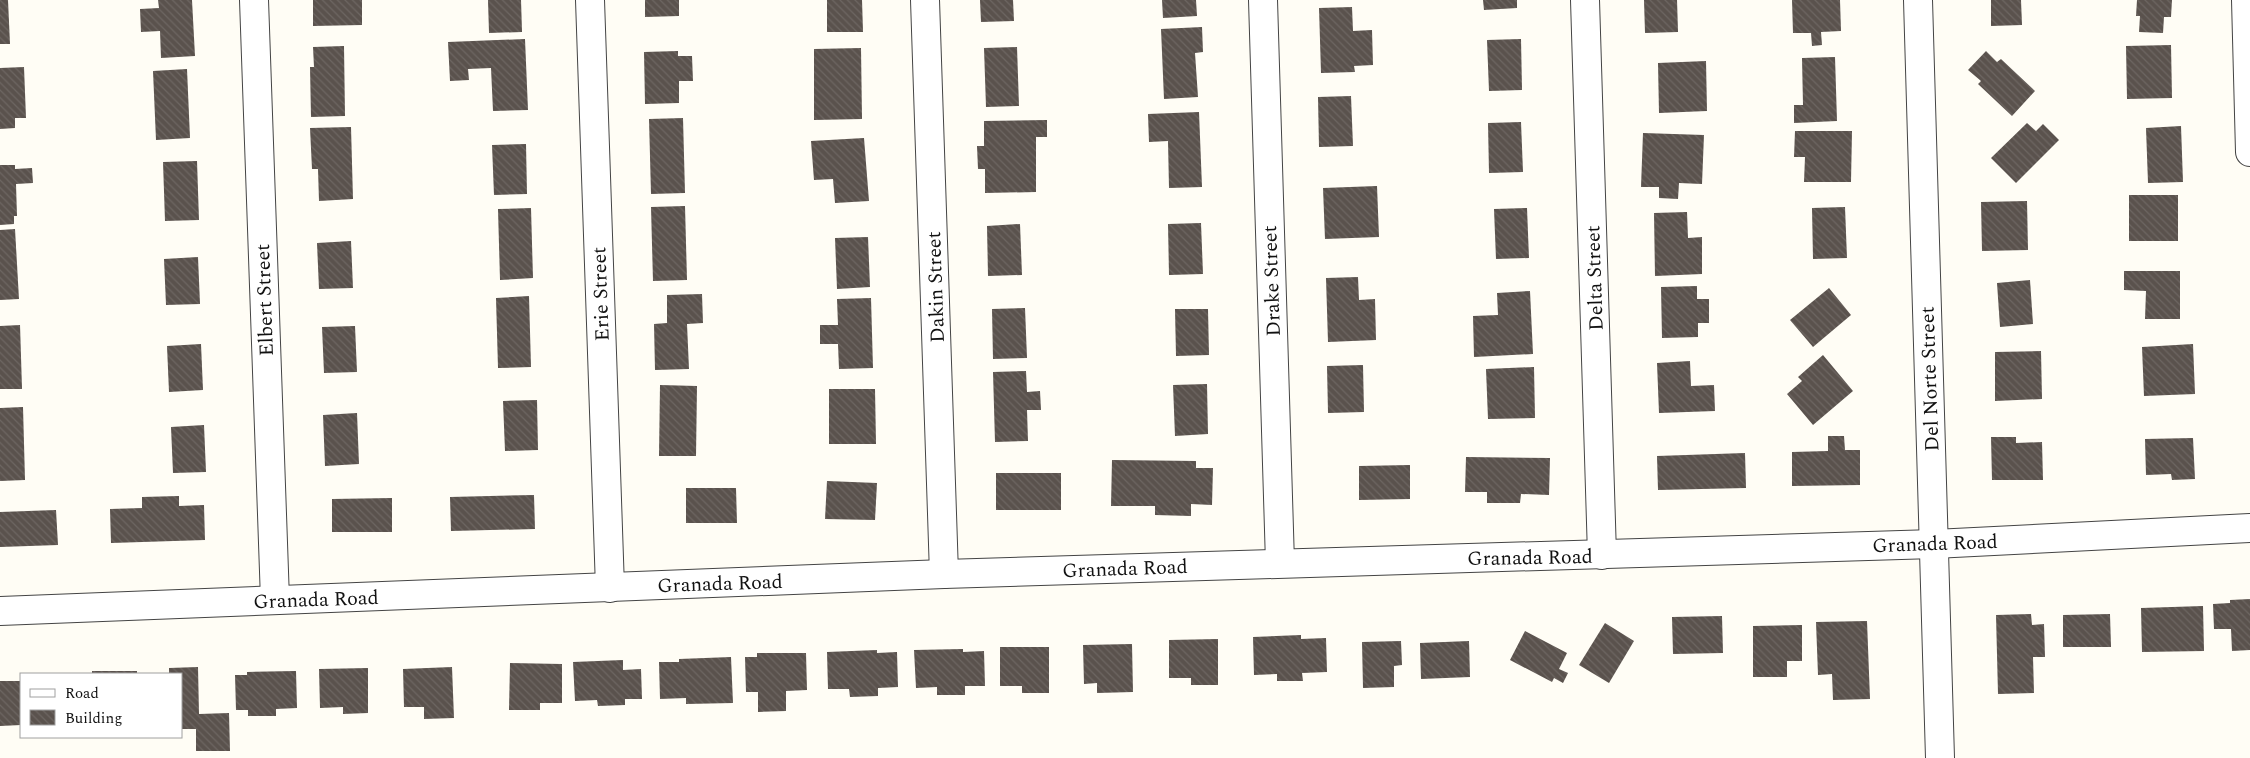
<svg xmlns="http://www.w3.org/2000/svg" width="2250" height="758" viewBox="0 0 2250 758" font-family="Spectral,serif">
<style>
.building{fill:url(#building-back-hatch)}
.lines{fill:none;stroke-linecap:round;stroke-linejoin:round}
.street-casing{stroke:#444;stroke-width:30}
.street{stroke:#fff;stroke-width:28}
.labels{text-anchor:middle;stroke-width:5;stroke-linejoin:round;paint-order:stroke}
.street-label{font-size:20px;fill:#111;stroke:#fff}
</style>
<defs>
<pattern id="building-back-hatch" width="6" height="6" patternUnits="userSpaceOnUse" patternTransform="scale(1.25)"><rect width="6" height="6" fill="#5a524d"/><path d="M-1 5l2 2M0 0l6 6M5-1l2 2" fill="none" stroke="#6d6662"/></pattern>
</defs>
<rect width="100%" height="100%" fill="#fffdf5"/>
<g class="building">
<polygon points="0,0 8,0 10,44 0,44"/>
<polygon points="158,0 192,0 195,56 161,58 160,31 141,32 140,9 159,8"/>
<polygon points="313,0 362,0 362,25 313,26"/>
<polygon points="488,0 521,0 522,32 489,33"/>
<polygon points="645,0 679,0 679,16 645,17"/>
<polygon points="827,0 862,0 863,32 827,32"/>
<polygon points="980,0 1013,0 1014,21 981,22"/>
<polygon points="1162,0 1196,0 1197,16 1163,18"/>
<polygon points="1483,0 1517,0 1517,8 1484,10"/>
<polygon points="1644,0 1677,0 1678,32 1645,33"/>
<polygon points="1792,0 1840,0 1841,31 1821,32 1822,45 1812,46 1811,33 1793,33"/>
<polygon points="1991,0 2021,0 2022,25 1991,26"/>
<polygon points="2137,0 2172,0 2171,17 2164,17 2163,33 2139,32 2140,16 2136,16"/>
<polygon points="1352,7 1353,31 1372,30 1373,65 1354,66 1355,72 1321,73 1319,8"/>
<polygon points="1202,27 1203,52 1195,53 1198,97 1164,99 1161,29"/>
<polygon points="525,39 528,110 493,111 491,68 468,69 469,80 450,81 448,42"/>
<polygon points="1521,39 1522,90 1489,91 1487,40"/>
<polygon points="2171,45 2172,98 2127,99 2126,46"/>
<polygon points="344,46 345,116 311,117 310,67 314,67 313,47"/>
<polygon points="1017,47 1019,106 986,107 984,48"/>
<polygon points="861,48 862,119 814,120 814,49"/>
<polygon points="678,51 678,56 692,56 693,81 679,81 679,103 645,104 644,52"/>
<polygon points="1986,51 1997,62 2001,59 2035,91 2012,116 1978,84 1981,81 1968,70"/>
<polygon points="1835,57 1837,121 1794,123 1794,105 1803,105 1802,58"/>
<polygon points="1706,61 1707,111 1659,113 1658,63"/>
<polygon points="24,67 26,118 15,118 15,128 0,129 0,68"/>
<polygon points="187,69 190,138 156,140 153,71"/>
<polygon points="1351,96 1353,146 1319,147 1318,97"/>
<polygon points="1199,112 1202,187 1169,188 1168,141 1149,142 1148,114"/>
<polygon points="683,118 685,193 651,194 649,119"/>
<polygon points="1047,120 1047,137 1036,137 1036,192 985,193 985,169 978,169 977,146 984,146 984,121"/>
<polygon points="1521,122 1523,172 1489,173 1488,123"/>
<polygon points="2027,123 2036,131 2043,124 2059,140 2016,183 1991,158"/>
<polygon points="2181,126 2183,182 2148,183 2146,128"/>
<polygon points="351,127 353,199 319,201 318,169 312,169 310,128"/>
<polygon points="1795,131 1852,131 1851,182 1804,182 1805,157 1794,157"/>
<polygon points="1643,133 1704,135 1702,184 1679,183 1678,199 1659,198 1659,187 1641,187"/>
<polygon points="864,138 869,201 835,203 833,179 814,180 811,141"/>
<polygon points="526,144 527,194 494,195 492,145"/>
<polygon points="197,161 199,220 165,221 163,162"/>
<polygon points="0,165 15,165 15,169 32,168 33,183 16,184 17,216 14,216 14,224 0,225"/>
<polygon points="1377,186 1379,237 1325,239 1323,188"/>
<rect x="2129" y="195" width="49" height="46"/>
<polygon points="2027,201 2028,250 1982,251 1981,202"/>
<polygon points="685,206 687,280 653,281 651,207"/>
<polygon points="1845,207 1847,258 1813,259 1812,208"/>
<polygon points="531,208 533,278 500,280 498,209"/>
<polygon points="1527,208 1529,258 1496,259 1494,209"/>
<polygon points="1687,212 1688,238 1702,237 1702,274 1655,276 1654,213"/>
<polygon points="1201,223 1203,274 1169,275 1168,224"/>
<polygon points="1020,224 1022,275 988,276 987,226"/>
<polygon points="15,229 19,299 0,300 0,230"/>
<polygon points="868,237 870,287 837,289 835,238"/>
<polygon points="351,241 353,288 319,289 317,243"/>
<polygon points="198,257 200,304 166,305 164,259"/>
<polygon points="2124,271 2180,271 2180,319 2145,319 2146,291 2124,290"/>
<polygon points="1358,277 1359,300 1375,299 1376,340 1328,342 1326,278"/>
<polygon points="2030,280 2033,324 2000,327 1997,283"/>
<polygon points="1697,286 1697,299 1709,299 1709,323 1698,323 1698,337 1662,338 1661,287"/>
<polygon points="1829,288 1851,315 1813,347 1790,320"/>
<polygon points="1530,291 1533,354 1474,357 1473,316 1498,315 1497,293"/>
<polygon points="702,294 703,323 687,324 689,369 655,370 654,324 667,323 667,295"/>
<polygon points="529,296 531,367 498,368 496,298"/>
<polygon points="871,298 873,368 839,369 838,344 820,344 820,325 838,325 837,299"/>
<polygon points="1025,308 1027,358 993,359 992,309"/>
<polygon points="1175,309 1208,309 1209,355 1176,356"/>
<polygon points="20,325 22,389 0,389 0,326"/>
<polygon points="355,326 357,372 324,373 322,327"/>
<polygon points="201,344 203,390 169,392 167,346"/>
<polygon points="2193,344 2195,394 2144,396 2142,347"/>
<polygon points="2041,351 2042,399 1995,401 1995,352"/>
<polygon points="1823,355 1853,391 1813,425 1787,394 1802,381 1798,377"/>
<polygon points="1690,361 1691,386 1714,385 1715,411 1659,413 1657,363"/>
<polygon points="1363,365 1364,412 1328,413 1327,366"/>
<polygon points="1534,367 1535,418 1488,419 1486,369"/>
<polygon points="1026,371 1027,392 1040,391 1041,410 1027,410 1028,441 995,442 993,372"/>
<polygon points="1207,384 1208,434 1175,436 1173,385"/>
<polygon points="660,385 697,386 696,456 659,456"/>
<polygon points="829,389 875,389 876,444 829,444"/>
<polygon points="537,400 538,450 505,451 503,401"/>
<polygon points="23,407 25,480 0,481 0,408"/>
<polygon points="357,413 359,464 325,466 323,415"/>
<polygon points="204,425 206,472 173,473 171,427"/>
<polygon points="1828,436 1844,436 1845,450 1860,450 1860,485 1792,486 1792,452 1828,451"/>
<polygon points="1991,437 2016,437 2016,443 2042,442 2043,480 1992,480"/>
<polygon points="2193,438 2195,479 2172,480 2171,474 2146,475 2145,439"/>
<polygon points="1745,453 1746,488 1658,490 1657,456"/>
<polygon points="1466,457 1550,458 1549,495 1521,494 1520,503 1487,503 1487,492 1465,492"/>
<polygon points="1112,460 1196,461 1196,468 1213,468 1212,505 1191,504 1191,516 1155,515 1155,506 1111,506"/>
<polygon points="1410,465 1410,499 1359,500 1359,466"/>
<rect x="996" y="473" width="65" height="37"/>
<polygon points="827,481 877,483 875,520 825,519"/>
<polygon points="686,488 736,488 737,523 686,523"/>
<polygon points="534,495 535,529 451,531 450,497"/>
<polygon points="179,496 179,506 204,505 205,540 111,543 110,509 142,508 142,497"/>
<polygon points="392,498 392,532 332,532 332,499"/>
<polygon points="56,510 58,545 0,547 0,512"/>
<polygon points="2250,599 2250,650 2232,651 2231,629 2214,629 2213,604 2230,603 2230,600"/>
<polygon points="2203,606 2204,651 2142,652 2141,608"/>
<polygon points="2031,614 2032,625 2044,624 2045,657 2033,657 2034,693 1998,694 1996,615"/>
<polygon points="2110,614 2111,647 2063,647 2063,615"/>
<polygon points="1722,616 1723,653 1673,654 1672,617"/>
<polygon points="1867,621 1870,699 1833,700 1832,674 1818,675 1816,622"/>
<polygon points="1605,623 1634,641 1609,683 1579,665"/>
<polygon points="1802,625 1802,661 1787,661 1787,677 1753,677 1753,626"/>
<polygon points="1525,631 1567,653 1559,669 1568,673 1563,683 1554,678 1552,682 1510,660"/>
<polygon points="1301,635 1301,639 1326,638 1327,672 1302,673 1303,681 1277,681 1277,674 1254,675 1253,637"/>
<polygon points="1218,639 1218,685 1191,685 1191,678 1169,678 1169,640"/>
<polygon points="1401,641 1402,665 1394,666 1394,687 1363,688 1362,642"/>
<polygon points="1469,641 1470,677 1421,679 1420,643"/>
<polygon points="1132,644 1133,692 1097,693 1097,683 1084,684 1083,645"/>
<polygon points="1000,647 1049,647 1049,693 1022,693 1022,686 1000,686"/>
<polygon points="963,649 963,652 984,651 985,686 965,686 965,695 937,695 937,687 916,688 914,650"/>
<polygon points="877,650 877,653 897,652 898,687 878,688 878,696 850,697 849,689 828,689 827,652"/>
<polygon points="757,653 806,653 807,690 786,691 786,711 758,712 758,692 746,692 745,657 757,657"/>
<polygon points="731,657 733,703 686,704 686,698 660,699 659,662 679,662 679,659"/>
<polygon points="623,660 623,670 641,669 642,699 625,699 625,705 598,706 597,700 575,701 573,662"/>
<polygon points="510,663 562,664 562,703 540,703 540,710 509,710"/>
<polygon points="198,667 199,714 229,713 230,751 196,751 196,729 181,729 181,674 169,674 169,668"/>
<polygon points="452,667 454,718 424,719 424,707 404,707 403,669"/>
<polygon points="368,668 368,713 343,714 343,707 320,708 319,669"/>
<rect x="92" y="671" width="45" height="3"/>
<polygon points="296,671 297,708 276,709 276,716 248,716 248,710 236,710 235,675 247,675 247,672"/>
<polygon points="0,681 21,681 21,725 0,726"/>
</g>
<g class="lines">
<g class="street-casing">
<g id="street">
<polyline points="254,0 275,600"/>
<polyline points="590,0 610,588"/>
<polyline points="925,0 944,574"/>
<polyline points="1263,0 1280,563"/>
<polyline points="1585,0 1602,555"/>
<polyline points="1918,0 1940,758"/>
<polyline points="2246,0 2250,152"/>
<polyline points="0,611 944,574 1934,544 2250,528"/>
</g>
</g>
<use href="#street" class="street"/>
</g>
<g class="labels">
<g class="street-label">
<text transform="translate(1594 278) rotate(-92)" y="7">Delta Street</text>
<text transform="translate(1271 281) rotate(-92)" y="7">Drake Street</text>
<text transform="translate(935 287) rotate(-92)" y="7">Dakin Street</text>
<text transform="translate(600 294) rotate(-92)" y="7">Erie Street</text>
<text transform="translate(264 300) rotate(-92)" y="7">Elbert Street</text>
<text transform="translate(1929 379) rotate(-92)" y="7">Del Norte Street</text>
<text transform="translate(1935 543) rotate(-2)" y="7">Granada Road</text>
<text transform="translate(1530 557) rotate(-1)" y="7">Granada Road</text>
<text transform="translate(1125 568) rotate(-2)" y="7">Granada Road</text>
<text transform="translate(720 583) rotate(-2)" y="7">Granada Road</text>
<text transform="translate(316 599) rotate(-2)" y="7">Granada Road</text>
</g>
</g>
<rect x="20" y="673" width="162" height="65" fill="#ffffff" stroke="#a0a0a0"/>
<rect x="30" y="689" width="25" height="8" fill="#ffffff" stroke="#a0a0a0"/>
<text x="65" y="698" font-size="15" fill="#111111">Road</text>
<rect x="30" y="710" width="25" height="15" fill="url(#building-back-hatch)" stroke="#a0a0a0"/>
<text x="65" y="723" font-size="15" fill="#111111">Building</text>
</svg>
